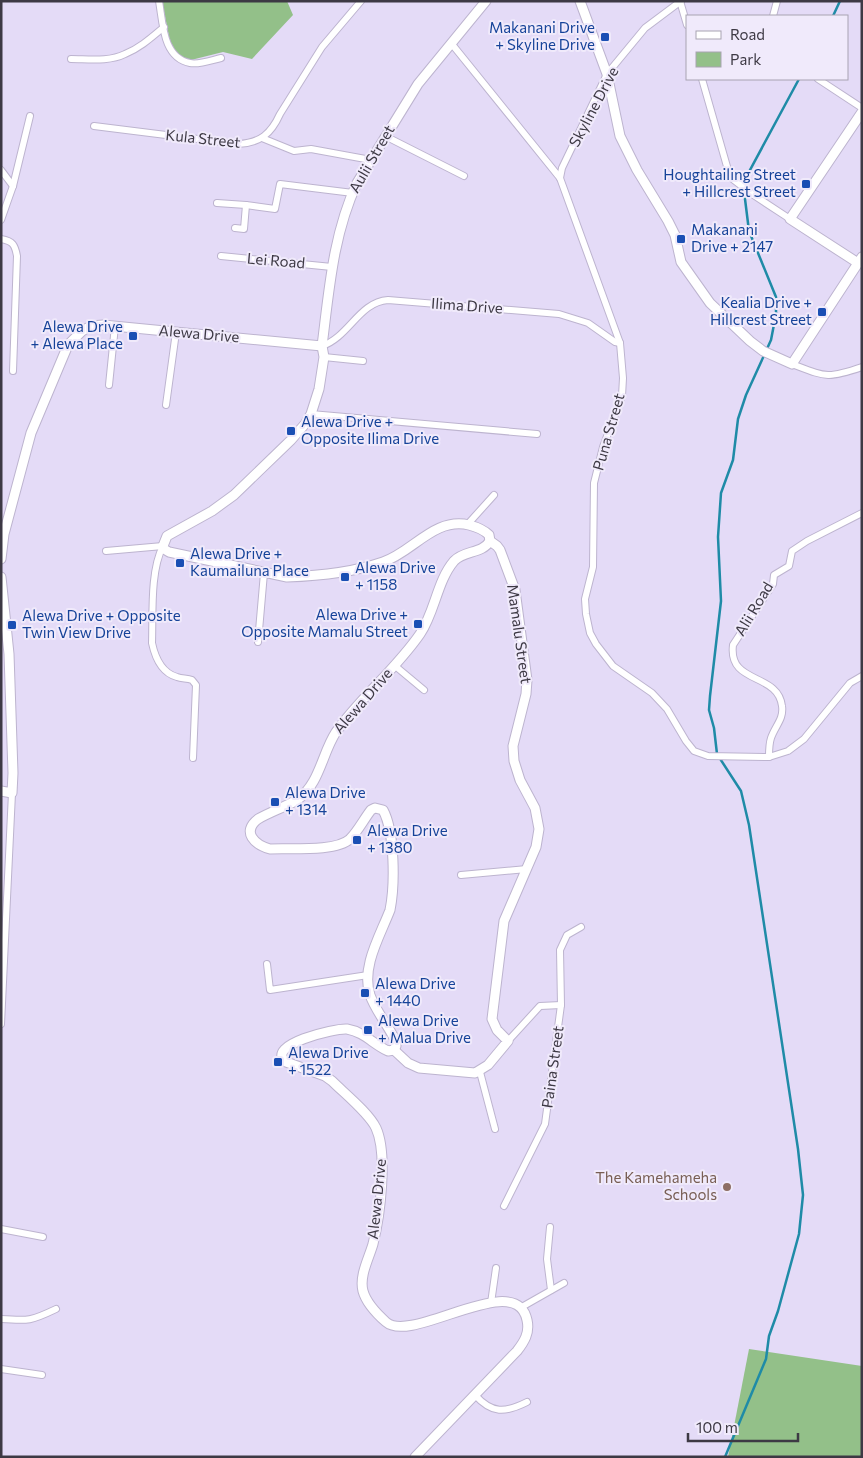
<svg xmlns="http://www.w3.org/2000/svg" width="863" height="1458" viewBox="0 0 863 1458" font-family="Commissioner,sans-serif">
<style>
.green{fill:#93c089}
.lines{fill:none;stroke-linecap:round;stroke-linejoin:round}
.stream{stroke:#1f8ba7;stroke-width:2.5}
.street-casing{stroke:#bdb4cf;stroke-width:8}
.secondary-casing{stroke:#bdb4cf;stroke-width:11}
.street{stroke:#fff;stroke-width:6}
.secondary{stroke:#fff;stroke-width:9}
.transit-dot{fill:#1a4fb4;stroke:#f0eafb;stroke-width:2}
.education-dot{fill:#8d6e63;stroke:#f0eafb;stroke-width:2}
.labels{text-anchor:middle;stroke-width:4;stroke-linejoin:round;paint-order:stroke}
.transit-label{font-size:15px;fill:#164399;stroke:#f0eafb;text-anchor:start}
.street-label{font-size:15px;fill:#3d3944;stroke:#f0eafb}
.education-label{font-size:15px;fill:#785e54;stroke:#f0eafb;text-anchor:end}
</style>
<rect width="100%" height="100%" fill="#e4dbf7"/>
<g class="green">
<polygon points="162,1 287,1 293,15 252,59 223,52 187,61 172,52"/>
<polygon points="749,1349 862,1366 862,1457 728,1457"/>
</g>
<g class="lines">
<g class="stream">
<polyline points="833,16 840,1"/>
<polyline points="725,1457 766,1359 769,1336 778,1311 799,1234 803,1195 798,1149 749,825 741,791 717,754 714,728 709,710 710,696 721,601 718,537 721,493 733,460 738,419 746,395 771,340 776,314 776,297 749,231 743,183 799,79"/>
</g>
<g class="street-casing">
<g id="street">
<path d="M 159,1 C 163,24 163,58 190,63 C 199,65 212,60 221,58"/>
<polyline points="680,1 687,25"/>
<polyline points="773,16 777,1"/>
<polyline points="451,43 560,178 620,343 623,378 622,396 603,447 594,483 593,567 585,599 586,614 590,633 596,644 613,666 652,693 667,709 686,741 694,751 708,756 769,757 788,751 804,739 850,683 862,676"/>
<path d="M 71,59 C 88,59 109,62 125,54 C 140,48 152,37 164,27"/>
<polyline points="702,79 730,177 755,196 790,219"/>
<polyline points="818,79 862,108"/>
<path d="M 94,126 L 238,144 C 260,143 271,134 280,114 L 322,47 L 361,1"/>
<polyline points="385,136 464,176"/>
<polyline points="262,138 294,151 311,149 371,160"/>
<polyline points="1,170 13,186"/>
<polyline points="560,178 562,168 607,74 645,28 681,1"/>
<polyline points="217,203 246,205 275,209 280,184 353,193"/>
<polyline points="1,220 13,186 30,116"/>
<polyline points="235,228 244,229 246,205"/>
<path d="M 1,239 C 13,241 15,245 17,256 L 13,371"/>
<polyline points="221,256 332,267"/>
<path d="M 322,346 C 349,337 359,302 388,300 L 559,314 L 588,323 L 615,342 L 620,343"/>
<polyline points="324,357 363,361"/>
<path d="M 792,364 C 826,377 827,379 862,367"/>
<polyline points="109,385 115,326"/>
<polyline points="166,405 176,332"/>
<polyline points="311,414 537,434"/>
<polyline points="467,525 494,495"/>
<path d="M 163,546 C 150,571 153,614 152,643 C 155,657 162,673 177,677 C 182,679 187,678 192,680 L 196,685 L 193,758"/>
<polyline points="106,551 163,546"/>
<polyline points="258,642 264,573"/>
<polyline points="394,665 424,690"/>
<path d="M 769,757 C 769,751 769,744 771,738 C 775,726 784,719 782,706 C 778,672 728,685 733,645 L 773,584 L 774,575 L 789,566 L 792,551 L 807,541 L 862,513"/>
<polyline points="461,875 527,869"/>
<polyline points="267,964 270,990 368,975"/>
<polyline points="1,1024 12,793"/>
<polyline points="508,1041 540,1006 561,1005"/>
<polyline points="480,1072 495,1129"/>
<polyline points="504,1206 545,1124 561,1005 560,950 567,935 581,927"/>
<polyline points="550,1227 547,1259 551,1290"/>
<polyline points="1,1229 43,1237"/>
<polyline points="491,1303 496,1268"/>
<polyline points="520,1308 564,1283"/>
<path d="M 1,1319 C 29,1321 31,1321 56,1309"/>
<polyline points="1,1369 42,1375"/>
<path d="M 475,1395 C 492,1414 505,1413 527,1402"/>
</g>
</g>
<g class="secondary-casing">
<g id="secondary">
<path d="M 486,1 L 418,84 L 357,183 C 333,234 329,291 322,346 L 324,357 L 319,389 L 311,414 L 305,424 L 291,440 L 234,495 L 212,511 L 167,536 L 163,546 L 164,549 L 169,552 L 287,577 C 317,576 354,572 383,562 C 413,552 434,517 469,525 C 477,527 483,529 489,535 L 490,541"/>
<polyline points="580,1 607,74 620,136 637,170 668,221 675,235 681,262 710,303 750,341 763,351 792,364 862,257"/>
<polyline points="858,263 790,219 862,112"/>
<polyline points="1,559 4,534 31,433 68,345 82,331 91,326 103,325 322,346"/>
<polyline points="1,577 9,654 13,773 12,793 1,791"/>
<path d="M 394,1050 L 396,1046 L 396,1042 C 389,1026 376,1012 370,995 C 361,967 380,936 390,910 C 395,885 395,832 383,810 L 375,808 L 371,810 C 364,819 358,831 350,839 C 336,852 290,848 270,849 C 255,845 241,832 258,819 C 270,812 285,807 297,800 C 320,784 322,753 336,732 C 361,697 396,669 420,634 C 435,612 437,581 454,561 C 464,550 482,554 490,541"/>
<path d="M 394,1050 L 388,1051 C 373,1044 364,1032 347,1029 C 335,1028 264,1045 286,1062 L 325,1076 L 332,1081 C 344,1093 369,1113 376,1128 C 388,1154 380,1216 373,1244 C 369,1258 359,1276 363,1291 C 366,1302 377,1314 386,1322 C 412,1345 516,1268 527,1320 C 530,1333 524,1342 517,1351 L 415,1457"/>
<polyline points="394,1050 408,1063 419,1068 475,1073 488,1065 508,1041 497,1030 492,1019 504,921 536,847 539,829 535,808 520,780 514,761 513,746 526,694 527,680 515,590 500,550 497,546 490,541"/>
</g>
</g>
<use href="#street" class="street"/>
<use href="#secondary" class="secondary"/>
</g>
<g class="transit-dot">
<rect x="600" y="32" width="10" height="10" rx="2.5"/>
<rect x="801" y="179" width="10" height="10" rx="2.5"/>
<rect x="676" y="234" width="10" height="10" rx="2.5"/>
<rect x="817" y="307" width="10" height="10" rx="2.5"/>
<rect x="128" y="331" width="10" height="10" rx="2.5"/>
<rect x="286" y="426" width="10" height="10" rx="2.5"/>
<rect x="175" y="558" width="10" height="10" rx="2.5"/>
<rect x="340" y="572" width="10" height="10" rx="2.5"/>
<rect x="413" y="619" width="10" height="10" rx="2.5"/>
<rect x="7" y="620" width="10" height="10" rx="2.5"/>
<rect x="270" y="797" width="10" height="10" rx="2.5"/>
<rect x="352" y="835" width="10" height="10" rx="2.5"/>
<rect x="360" y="988" width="10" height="10" rx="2.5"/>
<rect x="363" y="1025" width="10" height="10" rx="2.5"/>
<rect x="273" y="1057" width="10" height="10" rx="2.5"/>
</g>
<circle class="education-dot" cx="727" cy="1187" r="5"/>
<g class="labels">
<g class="transit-label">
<text x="595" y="33" text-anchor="end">Makanani Drive<tspan x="595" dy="17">+ Skyline Drive</tspan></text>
<text x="796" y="180" text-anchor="end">Houghtailing Street<tspan x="796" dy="17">+ Hillcrest Street</tspan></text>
<text x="691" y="235">Makanani<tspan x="691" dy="17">Drive + 2147</tspan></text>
<text x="812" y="308" text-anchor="end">Kealia Drive +<tspan x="812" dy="17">Hillcrest Street</tspan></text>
<text x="123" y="332" text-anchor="end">Alewa Drive<tspan x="123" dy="17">+ Alewa Place</tspan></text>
<text x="301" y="427">Alewa Drive +<tspan x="301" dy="17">Opposite Ilima Drive</tspan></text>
<text x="190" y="559">Alewa Drive +<tspan x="190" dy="17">Kaumailuna Place</tspan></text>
<text x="355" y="573">Alewa Drive<tspan x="355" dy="17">+ 1158</tspan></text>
<text x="408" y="620" text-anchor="end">Alewa Drive +<tspan x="408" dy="17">Opposite Mamalu Street</tspan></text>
<text x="22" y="621">Alewa Drive + Opposite<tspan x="22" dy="17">Twin View Drive</tspan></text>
<text x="285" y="798">Alewa Drive<tspan x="285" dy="17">+ 1314</tspan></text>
<text x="367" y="836">Alewa Drive<tspan x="367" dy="17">+ 1380</tspan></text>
<text x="375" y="989">Alewa Drive<tspan x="375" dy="17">+ 1440</tspan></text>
<text x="378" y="1026">Alewa Drive<tspan x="378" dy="17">+ Malua Drive</tspan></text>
<text x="288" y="1058">Alewa Drive<tspan x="288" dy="17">+ 1522</tspan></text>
</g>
<g class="street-label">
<text transform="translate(594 107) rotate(-62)" y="5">Skyline Drive</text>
<text transform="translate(203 139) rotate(6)" y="5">Kula Street</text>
<text transform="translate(372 159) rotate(-60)" y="5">Aulii Street</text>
<text transform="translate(276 261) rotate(5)" y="5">Lei Road</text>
<text transform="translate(467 306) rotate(4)" y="5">Ilima Drive</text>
<text transform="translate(199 334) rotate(5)" y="5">Alewa Drive</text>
<text transform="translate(609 432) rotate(-74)" y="5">Puna Street</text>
<text transform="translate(754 609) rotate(-59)" y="5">Alii Road</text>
<text transform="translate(519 634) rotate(82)" y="5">Mamalu Street</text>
<text transform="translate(363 701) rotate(-49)" y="5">Alewa Drive</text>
<text transform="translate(553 1067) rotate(-82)" y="5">Paina Street</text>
<text transform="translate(377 1199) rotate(-84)" y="5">Alewa Drive</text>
</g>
<g class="education-label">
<text x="717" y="1183">The Kamehameha<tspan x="717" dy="17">Schools</tspan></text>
</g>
</g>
<rect width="863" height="1458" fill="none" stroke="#3d3944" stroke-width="5"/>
<rect x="686" y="15" width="162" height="65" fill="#f0eafb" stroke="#a8a3b2"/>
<rect x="696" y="31" width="25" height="8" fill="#ffffff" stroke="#a8a3b2"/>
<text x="730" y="40" font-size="15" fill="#3d3944">Road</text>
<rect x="696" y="52" width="25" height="15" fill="#93c089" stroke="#a8a3b2"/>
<text x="730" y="65" font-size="15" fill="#3d3944">Park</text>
<path d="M688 1433v8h110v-8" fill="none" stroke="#3d3944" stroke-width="2.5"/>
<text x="696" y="1433" font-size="15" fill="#3d3944" stroke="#f0eafb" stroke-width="4" paint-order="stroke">100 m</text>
</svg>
